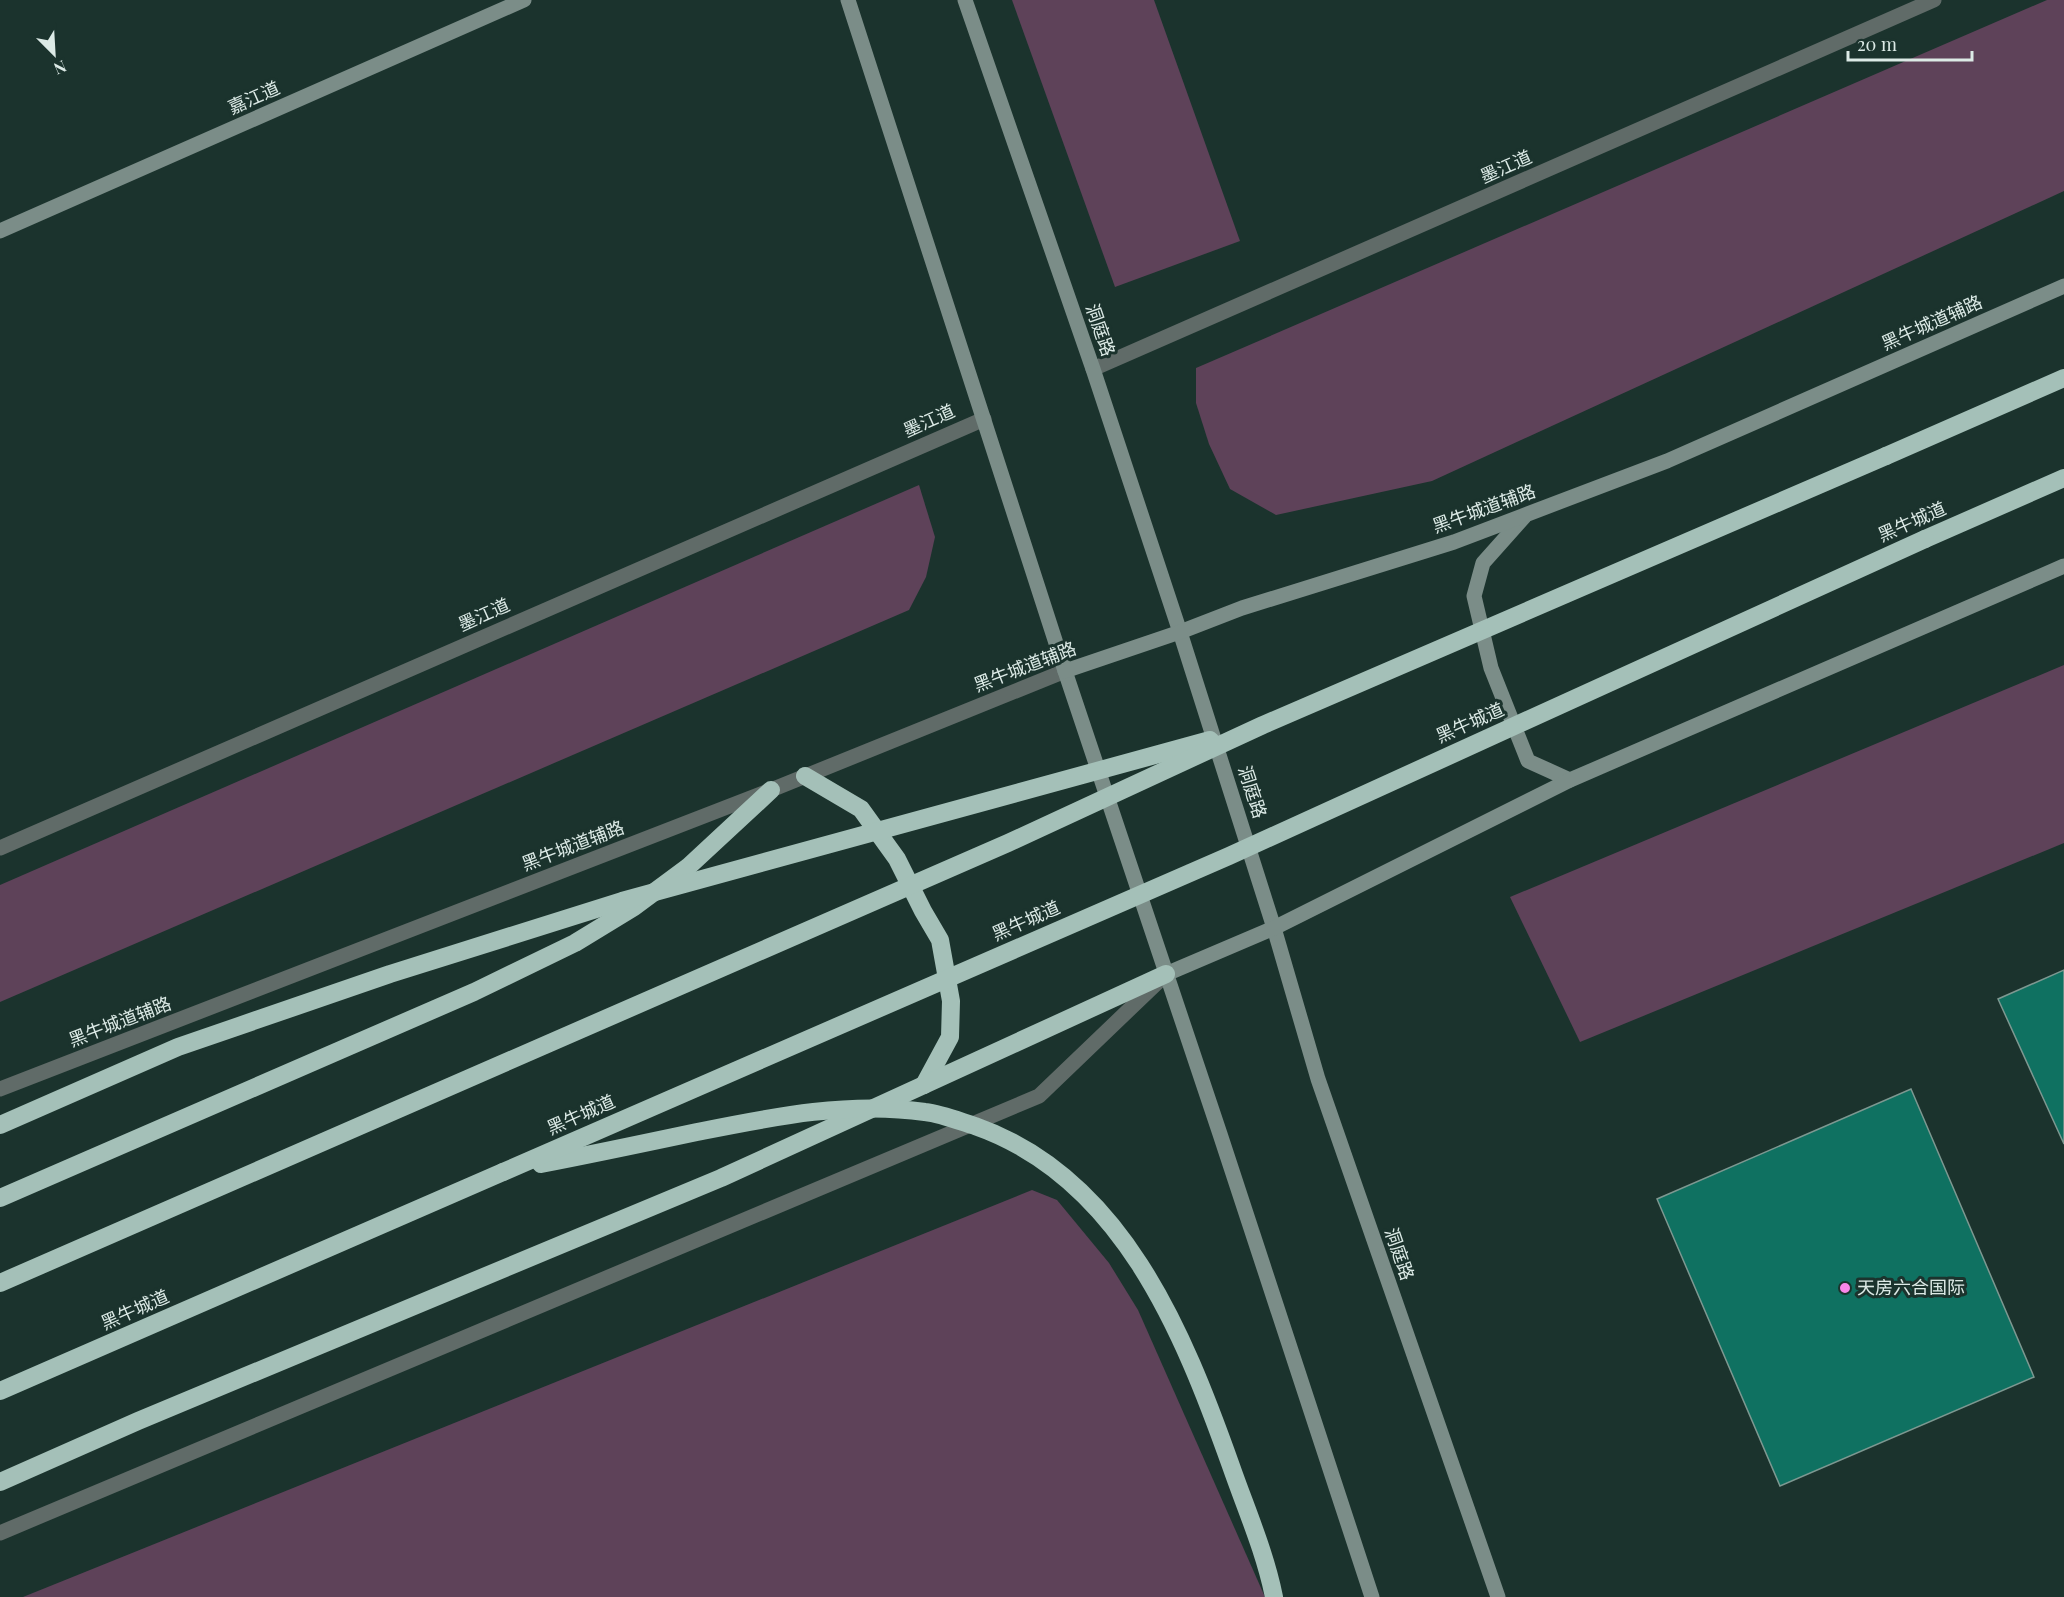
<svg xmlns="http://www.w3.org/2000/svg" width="2064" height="1597" viewBox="0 0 2064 1597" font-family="'Playfair Display','Noto Sans SC',serif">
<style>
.green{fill:#5e4259}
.building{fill:#0f7161;stroke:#7d9891;stroke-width:1.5}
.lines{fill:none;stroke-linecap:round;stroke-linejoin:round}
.street{stroke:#606b68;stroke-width:15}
.secondary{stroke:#7b8d88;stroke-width:15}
.highway{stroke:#a4c0b8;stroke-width:18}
.highway-bridge{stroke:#a4c0b8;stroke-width:18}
.poi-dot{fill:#f987e9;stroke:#1b332d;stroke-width:2}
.labels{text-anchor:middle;stroke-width:6;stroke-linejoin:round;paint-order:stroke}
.street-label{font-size:18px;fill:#dceae6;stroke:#1b332d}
.poi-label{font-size:18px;fill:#dceae6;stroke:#1b332d;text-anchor:start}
</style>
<rect width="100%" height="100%" fill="#1b332d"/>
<g class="green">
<polygon points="1012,0 1154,0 1240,241 1115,287"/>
<polygon points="2047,0 2064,0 2064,191 1432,481 1276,515 1230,489 1209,444 1196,403 1196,368"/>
<polygon points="919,485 935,537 926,577 909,610 0,1002 0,885"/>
<polygon points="2064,665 2064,843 1580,1042 1510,897"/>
<polygon points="1032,1190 1057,1200 1109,1263 1138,1310 1265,1597 23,1597"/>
</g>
<g class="building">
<polygon points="2064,970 2064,1144 1998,999"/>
<polygon points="1911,1089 2034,1377 1780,1486 1657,1199"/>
</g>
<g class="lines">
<g class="street">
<polyline points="1093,369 1934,0"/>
<polyline points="0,848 984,419"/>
<polyline points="0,1089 771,790 1065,671"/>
<polyline points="0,1533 1039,1096 1161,979"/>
</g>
<g class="secondary">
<polyline points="848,0 1065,671 1220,1134 1372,1597"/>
<polyline points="965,0 1093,369 1180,632 1274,928 1318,1079 1498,1597"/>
<polyline points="0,231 524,0"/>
<polyline points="1524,517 1483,563 1474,596 1491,668 1528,761 1570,780"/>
<polyline points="1065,671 1180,632 1242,608 1454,542 1667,461 2064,286"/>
<polyline points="1166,974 1274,928 1570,780 2064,566"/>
</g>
<g class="highway">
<polyline points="1886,456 2064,378"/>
<polyline points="1925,539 2064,478"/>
<polyline points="805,776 861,809 897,859 923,911 940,940 951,1001 950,1037 924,1085"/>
<polyline points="0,1198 474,992 575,943 634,907 688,867 771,790"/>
<polyline points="0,1391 503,1172"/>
<polyline points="0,1482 138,1421 721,1178 1166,974"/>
</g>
<g class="highway-bridge">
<polyline points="0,1125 178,1047 390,974 622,901 1210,740"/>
<path d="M 541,1164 C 593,1154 645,1143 697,1132 C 772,1117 848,1101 925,1112 C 942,1114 959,1121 975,1126 C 1121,1177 1183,1331 1231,1466 C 1246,1509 1265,1552 1274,1597"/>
<polyline points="503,1172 1229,856 1925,539"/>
<polyline points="0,1283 1008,843 1263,725 1886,456"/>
</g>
</g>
<circle class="poi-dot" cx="1845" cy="1288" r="6"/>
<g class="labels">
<g class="street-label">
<text transform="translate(254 98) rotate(-24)" y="6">嘉江道</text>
<text transform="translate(1506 167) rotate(-24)" y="6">墨江道</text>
<text transform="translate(1932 323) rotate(-24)" y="6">黑牛城道辅路</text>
<text transform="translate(1100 330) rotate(71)" y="6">洞庭路</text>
<text transform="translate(929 421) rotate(-24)" y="6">墨江道</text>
<text transform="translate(1484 509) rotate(-20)" y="6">黑牛城道辅路</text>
<text transform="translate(1912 522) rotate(-24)" y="6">黑牛城道</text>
<text transform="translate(484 615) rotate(-24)" y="6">墨江道</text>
<text transform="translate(1025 667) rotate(-21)" y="6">黑牛城道辅路</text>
<text transform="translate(1470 723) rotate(-24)" y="6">黑牛城道</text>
<text transform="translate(1252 792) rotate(72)" y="6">洞庭路</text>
<text transform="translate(573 846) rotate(-21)" y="6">黑牛城道辅路</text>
<text transform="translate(1026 921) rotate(-24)" y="6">黑牛城道</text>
<text transform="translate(120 1022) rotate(-21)" y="6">黑牛城道辅路</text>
<text transform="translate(581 1115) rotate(-24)" y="6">黑牛城道</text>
<text transform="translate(1399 1254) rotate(71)" y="6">洞庭路</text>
<text transform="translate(135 1310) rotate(-24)" y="6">黑牛城道</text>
</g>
<g class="poi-label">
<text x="1857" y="1294">天房六合国际</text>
</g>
</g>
<g transform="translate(54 54) rotate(156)" stroke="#1b332d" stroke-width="4.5" paint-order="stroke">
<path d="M0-4.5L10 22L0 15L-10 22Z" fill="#dceae6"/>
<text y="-9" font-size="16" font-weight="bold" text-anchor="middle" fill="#dceae6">N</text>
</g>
<path d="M1848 51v9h124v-9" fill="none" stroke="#dceae6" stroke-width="3"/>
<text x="1857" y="51" font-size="18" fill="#dceae6" stroke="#1b332d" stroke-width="4.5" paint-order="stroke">20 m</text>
</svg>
